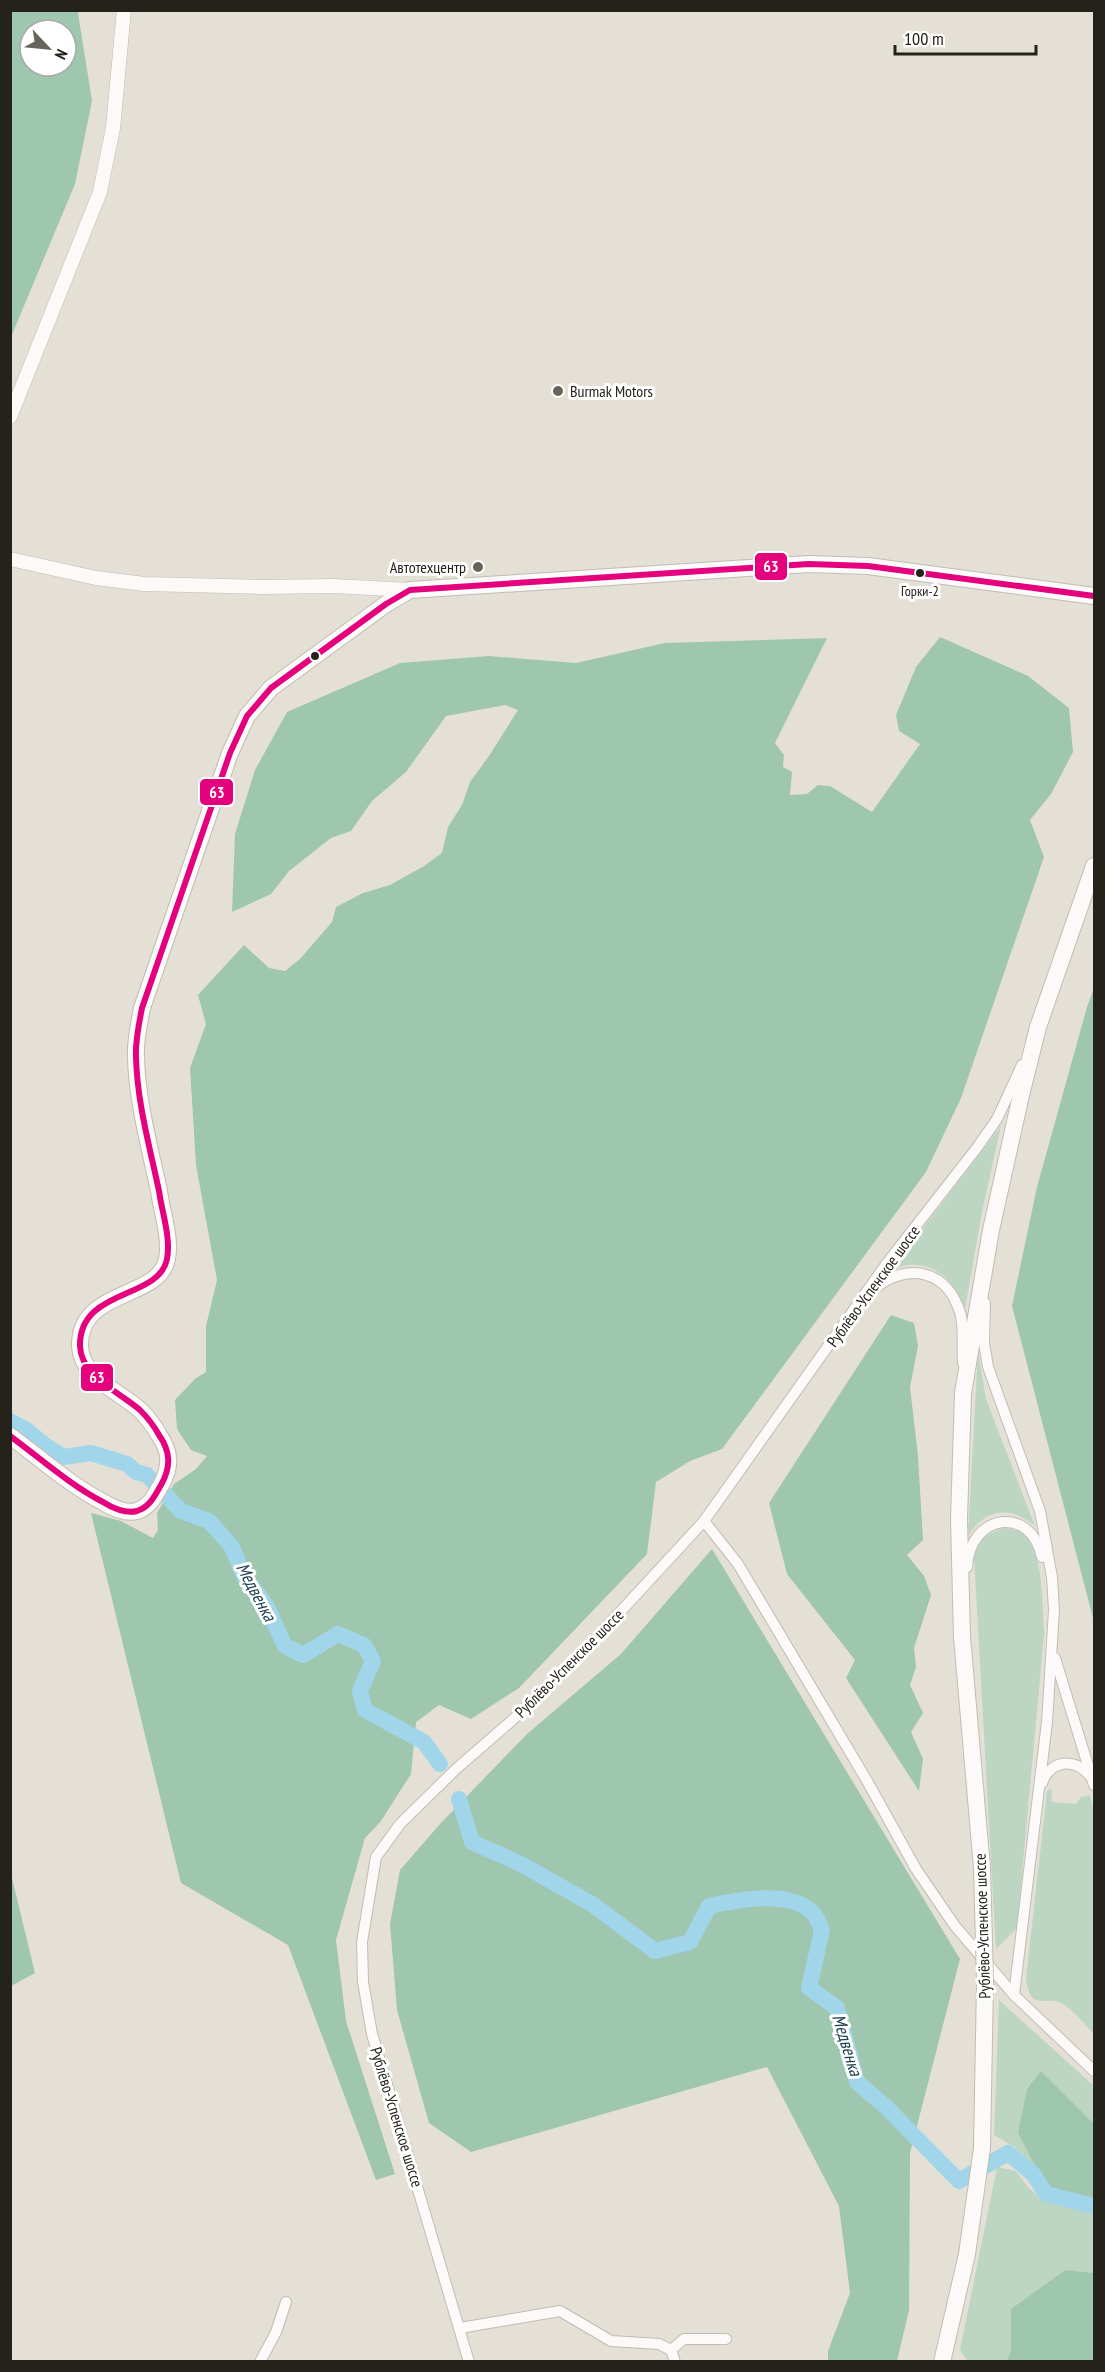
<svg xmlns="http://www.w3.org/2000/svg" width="1105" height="2372" viewBox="0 0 1105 2372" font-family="'PT Sans Narrow',sans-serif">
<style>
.green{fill:#bdd6c4}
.forest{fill:#9fc6af;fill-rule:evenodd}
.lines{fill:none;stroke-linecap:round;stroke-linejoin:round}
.river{stroke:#a1d6ea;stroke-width:16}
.minor-casing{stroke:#c0bcb4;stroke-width:12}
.tertiary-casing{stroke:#c0bcb4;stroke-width:15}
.secondary-casing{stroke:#c0bcb4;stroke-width:18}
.minor{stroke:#fbfaf9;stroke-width:10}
.tertiary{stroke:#fbfaf9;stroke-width:14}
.secondary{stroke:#fbfaf9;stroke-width:16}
.secondary-bridge-casing{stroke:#c0bcb4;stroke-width:18;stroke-linecap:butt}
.secondary-bridge{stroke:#fbfaf9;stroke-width:16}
.bus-1-casing{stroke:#fff;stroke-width:10}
.bus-1{stroke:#e5007d;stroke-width:6}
.poi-dot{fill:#68645c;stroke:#fff;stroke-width:2}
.bus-dot{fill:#25221b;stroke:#fff;stroke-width:2}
.labels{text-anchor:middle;stroke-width:6;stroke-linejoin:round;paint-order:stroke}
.bus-label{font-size:14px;fill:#25221b;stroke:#fff}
.poi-label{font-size:16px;fill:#25221b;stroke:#fff;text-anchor:start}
.street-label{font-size:16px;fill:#25221b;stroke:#fff}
.water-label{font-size:18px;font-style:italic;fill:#1e414f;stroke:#fff}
.line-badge{stroke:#fff;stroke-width:2}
.badge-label{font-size:16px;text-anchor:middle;font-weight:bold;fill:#fff}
</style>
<rect width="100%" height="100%" fill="#e5e0d5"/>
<g class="green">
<path d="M 1001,1126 L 982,1212 L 965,1309 C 958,1286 937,1262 910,1265 C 903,1265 897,1268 891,1270 Z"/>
<path d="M 978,1352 L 986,1399 L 1035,1526 C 1010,1505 985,1509 968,1536 Z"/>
<path d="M 1005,1528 C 1014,1529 1023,1532 1029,1539 C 1043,1557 1043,1613 1044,1635 L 1017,1928 L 996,1949 L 974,1557 C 978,1540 988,1532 1005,1528 Z"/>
<path d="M 1051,1788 L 1052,1802 L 1076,1804 L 1081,1797 L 1090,1795 L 1094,1813 L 1094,2034 C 1085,2025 1075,2011 1063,2004 C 1046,1994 1031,2014 1026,1979 L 1047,1791 Z"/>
<polygon points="999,2000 1094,2086 1094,2124 1041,2072 1018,2133 1039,2174 1015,2147 994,2135"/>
<path d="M 997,2167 L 1016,2171 C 1040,2207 1054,2204 1094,2212 L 1094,2273 L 1065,2270 L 1012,2309 L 1011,2350 L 1007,2361 L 967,2361 L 960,2350 Z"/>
</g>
<g class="forest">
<path d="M 11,10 L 81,11 L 78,13 L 92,101 L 75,184 L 11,337 ZM 30,30 L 66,30 L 66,66 L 30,66 Z"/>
<polygon points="940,637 1028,676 1069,708 1073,752 1051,794 1030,820 1044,857 961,1098 926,1172 722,1449 690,1461 656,1482 647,1554 519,1688 471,1719 439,1705 416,1722 411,1774 381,1821 365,1838 336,1940 346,2021 395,2174 376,2180 288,1945 181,1883 91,1513 121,1521 153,1538 158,1530 157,1513 174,1484 196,1469 207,1456 191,1450 177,1429 175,1400 195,1379 206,1372 206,1326 217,1280 196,1165 190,1068 206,1024 198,995 244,945 269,968 285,971 300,959 332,922 336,907 363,893 390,885 424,866 442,853 448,827 462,805 470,782 489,756 518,710 505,705 446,716 406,772 372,801 351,831 331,838 289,871 271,894 232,912 235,834 255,770 287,712 400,663 489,656 576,663 665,643 827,638 775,743 784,755 783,767 792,772 790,795 807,794 818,785 830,786 872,812 920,744 899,731 896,715 916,667"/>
<polygon points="1094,988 1094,1622 1012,1306 1037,1187 1087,1007"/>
<polygon points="891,1315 914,1323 918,1346 910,1387 918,1456 923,1540 907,1555 924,1576 931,1595 914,1648 916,1667 910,1685 923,1713 911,1732 923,1759 919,1791 846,1678 855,1660 787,1574 769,1503"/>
<polygon points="712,1549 960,1959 910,2153 909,2310 897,2361 828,2361 828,2351 850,2293 839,2206 767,2067 471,2152 429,2123 397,2010 390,1924 400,1870 440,1824 527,1734 621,1654"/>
<polygon points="10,1870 35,1973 11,1986 10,1986"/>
<polygon points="1041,2071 1094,2124 1094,2198 1054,2192 1039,2174 1018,2133 1027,2089"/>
<polygon points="1065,2270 1094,2273 1094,2361 1007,2361 1011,2350 1011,2309"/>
</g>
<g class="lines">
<g class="river">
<polyline points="10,1421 27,1430 46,1446 64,1457 91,1453 127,1464 136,1472 147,1475 181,1511 209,1521 232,1547 244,1576 266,1605 285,1646 303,1655 338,1634 364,1645 373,1661 360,1691 365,1710 424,1742 440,1764"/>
<path d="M 459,1799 L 472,1842 L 521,1864 L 592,1904 L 655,1951 L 690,1942 L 709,1906 C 738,1900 790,1889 813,1913 C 817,1917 820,1925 822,1930 L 809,1988 L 837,2008 L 857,2082 L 885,2106 L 959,2181 L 1008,2153 L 1033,2174 L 1046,2194 L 1094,2206"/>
</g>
<g class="minor-casing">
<g id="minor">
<path d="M 874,1289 C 908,1261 949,1270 961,1316 C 964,1330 962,1348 963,1363"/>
<polyline points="985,1303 984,1343 988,1367 1040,1511 1052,1577 1054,1610 1047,1722 1014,1995"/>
<polyline points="704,1521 738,1564 866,1779 916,1869 955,1926 1014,1995 1094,2071"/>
<path d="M 967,1567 C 970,1513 1031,1505 1042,1557"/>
<polyline points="1055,1658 1094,1785"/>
<path d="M 1042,1783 C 1050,1760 1075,1757 1090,1776"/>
<polyline points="460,2328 560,2311 611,2341 659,2344 671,2350 675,2362"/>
<polyline points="671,2350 684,2339 726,2339"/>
<polyline points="260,2362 276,2332 286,2302"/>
<polyline points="469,2362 372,2034 363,1982 362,1942 376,1857 400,1824 456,1769 517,1716 585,1650 704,1521 887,1263 976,1149 997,1119 1022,1065"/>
</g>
</g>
<g class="tertiary-casing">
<g id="tertiary">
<polyline points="10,417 100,192 113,128 124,10"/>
<polyline points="10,559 96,578 144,584 261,587 333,586 410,590"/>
</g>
</g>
<g class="secondary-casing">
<g id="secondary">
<path d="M 10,1436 C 40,1458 70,1485 103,1502 C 112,1508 126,1514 137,1511 C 150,1507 155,1495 161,1485 C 171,1467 171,1452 159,1435 C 154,1426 147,1417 140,1410 C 120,1392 81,1377 80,1346 C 79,1288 159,1300 167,1259 C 171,1237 162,1213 159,1191 C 150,1148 137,1102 136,1057 C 135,1041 139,1024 142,1008 L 230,753 L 247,716 L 271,688 L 386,604 L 410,590 L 809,564 L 868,566 L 1094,596"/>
<polyline points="982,1868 962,1637 959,1519 963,1393 991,1230 1021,1095 1038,1027 1094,866"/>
<polyline points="942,2362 967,2254"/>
</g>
</g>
<use href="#minor" class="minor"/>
<use href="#tertiary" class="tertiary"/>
<use href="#secondary" class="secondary"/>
<g class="secondary-bridge-casing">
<polyline id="secondary-bridge" points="967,2254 982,2148 985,1983 982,1868"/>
</g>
<use href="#secondary-bridge" class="secondary-bridge"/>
<g class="bus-1-casing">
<path id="bus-1" d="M 10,1436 C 40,1458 70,1485 103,1502 C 112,1508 126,1514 137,1511 C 150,1507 155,1495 161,1485 C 171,1467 171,1452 159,1435 C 154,1426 147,1417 140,1410 C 120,1392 81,1377 80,1346 C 79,1288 159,1300 167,1259 C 171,1237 162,1213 159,1191 C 150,1148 137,1102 136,1057 C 135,1041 139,1024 142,1008 L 230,753 L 247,716 L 271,688 L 386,604 L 410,590 L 809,564 L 868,566 L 1094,596"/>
</g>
<use href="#bus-1" class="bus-1"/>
</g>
<g class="poi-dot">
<circle cx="558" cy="391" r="6"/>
<circle cx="478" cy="567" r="6"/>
</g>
<g class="bus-dot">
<circle cx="920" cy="573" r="5"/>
<circle cx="315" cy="656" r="5"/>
</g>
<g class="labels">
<g class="bus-label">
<text x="920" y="596">Горки-2</text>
</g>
<g class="poi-label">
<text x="570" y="397">Burmak Motors</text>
<text x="466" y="573" text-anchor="end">Автотехцентр</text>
</g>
<g class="street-label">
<text transform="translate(873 1286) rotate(-54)" y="6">Рублёво-Успенское шоссе</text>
<text transform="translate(569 1663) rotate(-45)" y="6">Рублёво-Успенское шоссе</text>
<text transform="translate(982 1926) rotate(-92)" y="6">Рублёво-Успенское шоссе</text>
<text transform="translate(397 2117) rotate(73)" y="6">Рублёво-Успенское шоссе</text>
</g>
<g class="water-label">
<text transform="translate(256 1592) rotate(62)" y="6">Медвенка</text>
<text transform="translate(847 2045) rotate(73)" y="6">Медвенка</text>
</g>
</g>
<g class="line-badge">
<rect x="754" y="552" width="34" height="29" rx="6" fill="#e5007d"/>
<rect x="199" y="778" width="35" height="28" rx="6" fill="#e5007d"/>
<rect x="80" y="1363" width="34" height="29" rx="6" fill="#e5007d"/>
</g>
<g class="badge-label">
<text x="771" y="572">63</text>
<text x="217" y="798">63</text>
<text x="97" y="1383">63</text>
</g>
<rect width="1105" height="2372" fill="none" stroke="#25221b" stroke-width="24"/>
<g transform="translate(48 48) rotate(116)"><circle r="28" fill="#ffffff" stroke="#a8a7a4" stroke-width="1.5"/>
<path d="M0-4.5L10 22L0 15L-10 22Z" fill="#68645c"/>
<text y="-9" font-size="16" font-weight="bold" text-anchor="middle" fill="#25221b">N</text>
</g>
<path d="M895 45v9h141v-9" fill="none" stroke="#25221b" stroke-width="3"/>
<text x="904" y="45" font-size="18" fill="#25221b" stroke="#ffffff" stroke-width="4.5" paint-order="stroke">100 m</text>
</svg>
